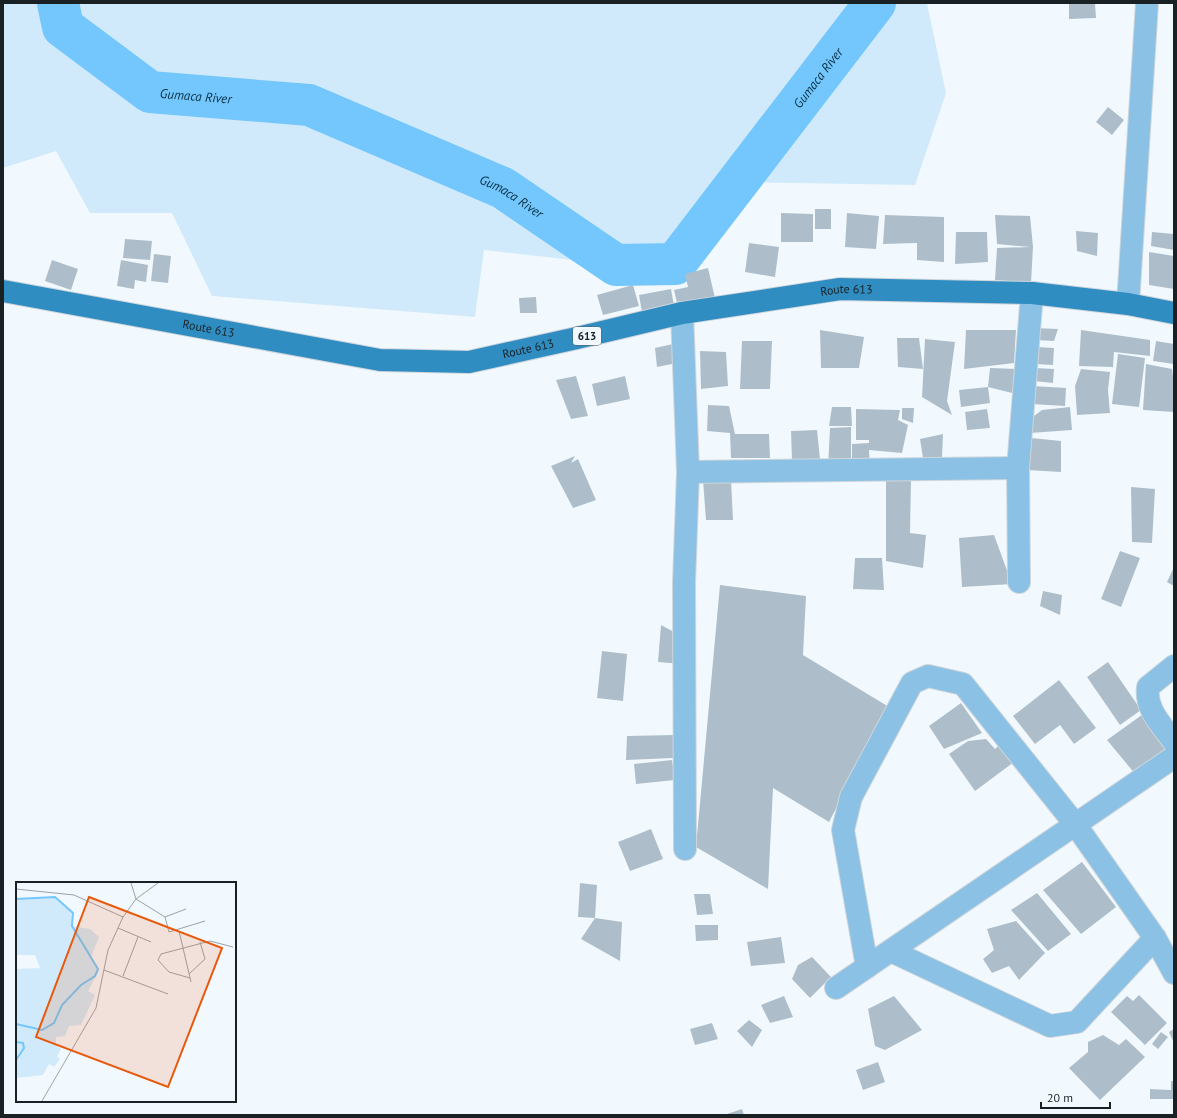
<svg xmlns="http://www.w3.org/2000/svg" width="1177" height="1118" viewBox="0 0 1177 1118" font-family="'PT Sans',sans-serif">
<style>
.green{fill:#d1eafb}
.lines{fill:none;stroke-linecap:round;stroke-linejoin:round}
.river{stroke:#73c7fc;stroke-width:42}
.building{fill:#adbeca}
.street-casing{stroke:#cfd6db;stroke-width:24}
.primary-casing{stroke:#cfd6db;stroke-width:24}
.street{stroke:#8ac1e5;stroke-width:22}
.primary{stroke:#308dc2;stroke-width:22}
.labels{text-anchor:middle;stroke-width:4;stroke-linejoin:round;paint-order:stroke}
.shield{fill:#f2f9fe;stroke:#5b6266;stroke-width:1}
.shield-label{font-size:11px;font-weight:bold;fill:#1a2125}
.street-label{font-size:12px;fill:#1a2125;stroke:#f2f9fe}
.water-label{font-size:13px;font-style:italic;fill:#093045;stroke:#f2f9fe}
.inset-river{fill:none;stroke:#73c7fc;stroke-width:2}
.inset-road{fill:none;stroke:#9ca3a7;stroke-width:1}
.view{fill:#e8590c;fill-opacity:0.15;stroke:#e8590c;stroke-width:2}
.inset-edge{fill:none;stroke:#1a2125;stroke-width:2}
</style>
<rect width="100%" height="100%" fill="#f2f9fe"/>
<polygon class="green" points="3,3 927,3 946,93 915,185 738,182 668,275 616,265 484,250 475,317 212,296 172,213 90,213 56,151 3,168"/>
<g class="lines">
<path class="river" id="s1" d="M 58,3 L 63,27 L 150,92 L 309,105 L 503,188 L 616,265 L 675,264 L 875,3"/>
</g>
<g class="building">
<polygon points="1069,3 1095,3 1096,18 1069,19"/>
<polygon points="1108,107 1124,120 1112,135 1096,122"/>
<rect x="815" y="209" width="16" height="20"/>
<polygon points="781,213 813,214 813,242 781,242"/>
<polygon points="847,213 879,216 876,249 845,247"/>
<polygon points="885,215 944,217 944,262 917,260 917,243 883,244"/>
<polygon points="995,215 1030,216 1033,247 1031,283 995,280 997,248 1030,247 997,244"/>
<polygon points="1076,231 1098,233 1097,256 1077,251"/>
<polygon points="956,232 987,232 988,262 955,264"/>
<polygon points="1152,232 1174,234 1174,250 1151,246"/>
<polygon points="125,239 152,241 150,260 123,258"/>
<polygon points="749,243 779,247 775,277 745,272"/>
<polygon points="1149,252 1174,256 1174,289 1149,285"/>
<polygon points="154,254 171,256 168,283 151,281"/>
<polygon points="52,260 78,269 71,290 45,281"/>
<polygon points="121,260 148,265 146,282 135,280 134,289 117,286"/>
<polygon points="708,268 715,298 678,307 674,290 688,287 685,274"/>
<polygon points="633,285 639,306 603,315 597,295"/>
<polygon points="671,289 674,306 642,312 639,295"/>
<polygon points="536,297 537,313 520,313 519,298"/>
<polygon points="1035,328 1058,329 1054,341 1035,340"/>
<polygon points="820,330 864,337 859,368 821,368"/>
<polygon points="966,330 1016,330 1014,363 964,369"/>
<polygon points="1081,330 1150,340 1150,356 1114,352 1113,367 1079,366"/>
<polygon points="897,338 919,338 923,369 898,367"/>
<polygon points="925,339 955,342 947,401 952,415 922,397"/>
<polygon points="742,341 772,341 770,389 740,389"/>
<polygon points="1156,341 1174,344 1174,364 1153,361"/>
<polygon points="673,344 677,363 657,367 655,348"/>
<polygon points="1037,347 1054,348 1053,365 1035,364"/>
<polygon points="700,351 726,352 728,386 701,389"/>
<polygon points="1118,354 1145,358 1139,407 1112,404"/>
<polygon points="1146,364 1172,369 1174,384 1174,412 1143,410"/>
<polygon points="990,368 1017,369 1016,394 988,387"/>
<polygon points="1035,368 1054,369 1053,383 1034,381"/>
<polygon points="1081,369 1110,372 1108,390 1110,413 1077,415 1075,386"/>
<polygon points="576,376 588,416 571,419 556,380"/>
<polygon points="625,376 630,399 597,406 592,384"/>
<polygon points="1032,386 1066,388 1065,406 1031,404"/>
<polygon points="988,387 990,403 961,407 959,390"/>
<polygon points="708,405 729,406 735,434 769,434 770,458 731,458 730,433 707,431"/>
<polygon points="832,407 851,407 852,426 829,426"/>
<polygon points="1070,407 1072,430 1030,433 1034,416 1042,410"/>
<polygon points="902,408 914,408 913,423 902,419"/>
<polygon points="856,409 900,410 898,420 908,425 902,453 869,450 870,467 852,467 852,444 869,443 869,440 856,440"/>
<polygon points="987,409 990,428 967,430 965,412"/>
<polygon points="851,427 851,468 828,468 830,428"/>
<polygon points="817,430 820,459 792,460 791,431"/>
<polygon points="943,434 942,458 923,458 920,439"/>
<polygon points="1031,438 1061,441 1061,472 1027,470"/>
<polygon points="575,456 571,463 578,459 596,500 573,508 551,466"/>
<polygon points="886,479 911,480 910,533 926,535 923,568 886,561"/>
<polygon points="703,480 731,480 733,520 706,520"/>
<polygon points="1131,487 1155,489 1152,543 1132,542"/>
<polygon points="994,535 1012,584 962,587 959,538"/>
<polygon points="1120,551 1140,558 1121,607 1101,599"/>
<polygon points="855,558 882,558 884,590 853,589"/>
<polygon points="1174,567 1174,586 1167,582"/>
<polygon points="720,585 806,596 803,655 889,707 829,822 773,788 768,889 696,847"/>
<polygon points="1043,591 1062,595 1060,615 1040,606"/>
<polygon points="661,625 674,632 681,664 658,662"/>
<polygon points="602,651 627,654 623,701 597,698"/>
<polygon points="1108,662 1141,710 1120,725 1087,677"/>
<polygon points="1059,680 1096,728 1074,744 1060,725 1035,744 1013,716"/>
<polygon points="961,703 982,733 944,749 929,726"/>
<polygon points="1146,712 1173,744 1136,775 1107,740"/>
<polygon points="674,735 673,758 626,760 627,736"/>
<polygon points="986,739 995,749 1001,743 1014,762 975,791 949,754 968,741"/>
<polygon points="672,760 675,780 636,784 634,764"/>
<polygon points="651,829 663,859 630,871 618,842"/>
<polygon points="1082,862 1116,907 1081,934 1043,890"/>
<polygon points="580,883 597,885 595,918 578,917"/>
<polygon points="1037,893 1071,934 1048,951 1011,910"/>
<polygon points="694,894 710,894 713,914 697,915"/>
<polygon points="595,918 622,922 620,961 581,939"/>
<polygon points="1016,921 1045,953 1019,980 1009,966 992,973 983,959 994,950 987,929"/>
<polygon points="695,925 718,925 718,940 696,941"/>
<polygon points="781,937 785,963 751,966 747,942"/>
<polygon points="812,957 831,977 810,998 792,979 798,965"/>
<polygon points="1139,995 1167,1023 1145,1045 1111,1012 1127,996 1133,1001"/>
<polygon points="784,996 793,1017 770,1023 761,1005"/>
<polygon points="894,996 922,1030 885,1050 875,1046 868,1009"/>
<polygon points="749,1020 762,1030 752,1047 737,1031"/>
<polygon points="712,1023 718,1039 695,1045 690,1029"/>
<polygon points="1174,1029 1174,1043 1169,1032"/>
<polygon points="1161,1032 1168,1037 1158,1049 1152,1044"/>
<polygon points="1103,1035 1119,1045 1126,1039 1145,1057 1100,1100 1069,1068 1088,1052 1088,1042"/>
<polygon points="878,1062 885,1082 863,1090 856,1070"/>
<polygon points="1171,1081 1174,1081 1174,1099 1150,1099 1150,1089 1171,1090"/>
<polygon points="742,1109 744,1115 724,1115"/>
</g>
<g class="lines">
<g class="street-casing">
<g id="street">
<polyline points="1128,304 1147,3"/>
<polyline points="682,313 688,472 684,583 685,849"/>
<polyline points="688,472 1018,468"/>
<polyline points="1019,582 1018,468 1032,293"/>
<path d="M 1174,666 L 1148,687 C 1145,709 1161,724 1174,742"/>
<polyline points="891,951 1050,1026 1077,1022 1155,938"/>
<polyline points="867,967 843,830 851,797 912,683 928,676 963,684 1075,824 1155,938 1174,973"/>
<polyline points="836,988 1174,757"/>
</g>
</g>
<g class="primary-casing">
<g id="primary">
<path id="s2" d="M 3,291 L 380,360 L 469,362 L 577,338 L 682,313 L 840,289 L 1032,293 L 1128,304 L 1174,313"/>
</g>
</g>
<use href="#street" class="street"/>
<use href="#primary" class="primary"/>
</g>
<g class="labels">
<rect class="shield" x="573" y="327" width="28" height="18" rx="3"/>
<g class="shield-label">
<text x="587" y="340">613</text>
</g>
<g class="street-label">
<text dy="4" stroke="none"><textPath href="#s2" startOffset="857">Route 613</textPath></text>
<text dy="4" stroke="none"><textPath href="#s2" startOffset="209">Route 613</textPath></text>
<text dy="4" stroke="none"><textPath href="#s2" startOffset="533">Route 613</textPath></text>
</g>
<g class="water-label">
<text dy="5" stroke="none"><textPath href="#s1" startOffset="934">Gumaca River</textPath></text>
<text dy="5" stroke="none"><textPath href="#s1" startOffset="179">Gumaca River</textPath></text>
<text dy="5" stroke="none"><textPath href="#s1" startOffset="515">Gumaca River</textPath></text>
</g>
</g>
<g transform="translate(16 882)">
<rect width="220" height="220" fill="#f2f9fe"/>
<path d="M 39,15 L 57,31 L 56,44 L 74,47 L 83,55 L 75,75 L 83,88 L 72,109 L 79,113 L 65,143 L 53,144 L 49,154 L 40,155 L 40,164 L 45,167 L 41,174 L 44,177 L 38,185 L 33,182 L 27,193 L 0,196 L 0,87 L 24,86 L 19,73 L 0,73 L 0,17 Z" fill="#d1eafb"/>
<path class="inset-river" d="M 0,17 L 39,15 L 57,31 L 56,44 L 82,87 L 79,94 L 65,103 L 46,123 L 38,141 L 26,148 L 0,142M 0,160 L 7,161 L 8,166 L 0,178"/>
<path class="inset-road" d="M 115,1 L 120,17 L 149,35 L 153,50 L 189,39M 0,7 L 58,13 L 107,35M 149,35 L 170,27M 102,46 L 135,60M 163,49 L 175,100M 88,88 L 152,112M 173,92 L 189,77 L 184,60M 107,94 L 122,55M 174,96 L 153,90 L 142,78 L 145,72 L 194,59 L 217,65M 26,219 L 80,126 L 92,68 L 107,35 L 120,17 L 142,1"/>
<path class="view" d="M 73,15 L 206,66 L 152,205 L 20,155 Z"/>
<rect width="220" height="220" class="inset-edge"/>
</g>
<rect width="1177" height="1118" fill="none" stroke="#1a2125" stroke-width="8"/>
<path d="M1041 1102v6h69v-6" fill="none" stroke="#1a2125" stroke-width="2"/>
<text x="1047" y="1102" font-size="12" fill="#1a2125" stroke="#f2f9fe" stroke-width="3" paint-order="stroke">20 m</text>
</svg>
